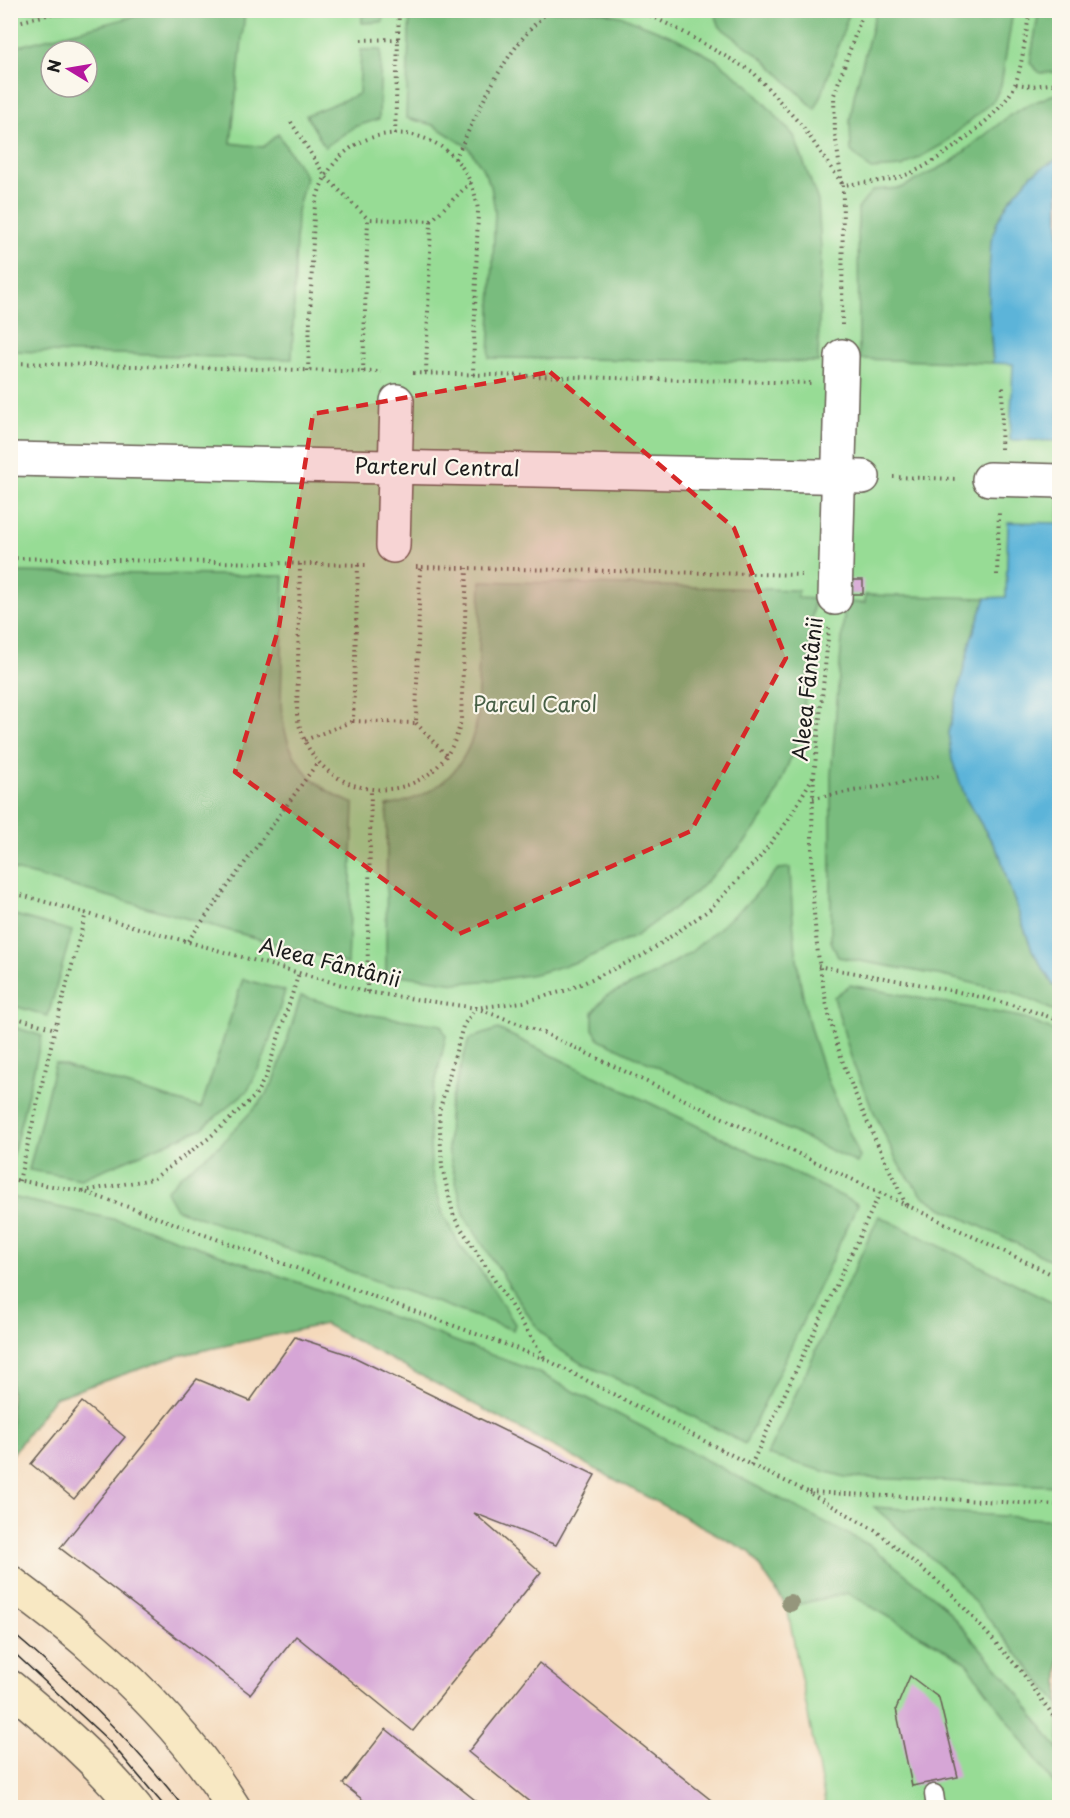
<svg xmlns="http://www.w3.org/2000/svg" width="1070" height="1818" viewBox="0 0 1070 1818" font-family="'Playpen Sans',sans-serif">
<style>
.green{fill:#97dc95;stroke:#5a7c58;stroke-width:1.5;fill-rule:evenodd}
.forest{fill:#79bc7e;stroke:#4a6c4d;stroke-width:1.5;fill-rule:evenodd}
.water{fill:#5cb4d9;stroke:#3c687a;stroke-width:1.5}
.building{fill:#d6a6d6}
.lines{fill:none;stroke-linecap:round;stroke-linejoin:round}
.lane-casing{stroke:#685e54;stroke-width:21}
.street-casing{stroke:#685e54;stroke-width:36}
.secondary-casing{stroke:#685e54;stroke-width:36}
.path{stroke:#685e54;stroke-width:4;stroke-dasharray:1.5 4.5;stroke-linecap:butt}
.lane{stroke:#fff;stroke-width:18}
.street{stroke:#fff;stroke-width:33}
.secondary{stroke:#f8e8c3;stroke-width:33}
.tram{stroke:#1c1c1c;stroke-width:1.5}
.tree{fill:#95967b}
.marked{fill:#d62828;fill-opacity:0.2;stroke:#d62828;stroke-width:4.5;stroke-dasharray:12 8;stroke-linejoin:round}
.labels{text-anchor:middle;stroke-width:4.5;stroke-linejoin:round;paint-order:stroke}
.street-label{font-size:21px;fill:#1c1c1c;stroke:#fbf7ec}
.park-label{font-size:21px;fill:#475f46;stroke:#fbf7ec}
</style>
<rect width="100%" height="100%" fill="#fbf7ec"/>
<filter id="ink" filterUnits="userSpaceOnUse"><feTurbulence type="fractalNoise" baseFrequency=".0167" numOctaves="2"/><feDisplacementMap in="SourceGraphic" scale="12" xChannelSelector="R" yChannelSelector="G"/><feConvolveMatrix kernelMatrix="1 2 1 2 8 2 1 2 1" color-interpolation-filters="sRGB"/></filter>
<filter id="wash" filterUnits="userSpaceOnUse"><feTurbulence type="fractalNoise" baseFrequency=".008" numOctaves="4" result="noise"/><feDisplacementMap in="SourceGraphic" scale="24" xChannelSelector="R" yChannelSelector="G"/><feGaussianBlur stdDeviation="1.35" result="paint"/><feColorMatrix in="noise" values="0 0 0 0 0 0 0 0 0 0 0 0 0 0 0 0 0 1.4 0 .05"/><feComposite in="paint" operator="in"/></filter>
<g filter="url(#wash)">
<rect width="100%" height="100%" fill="#f4d9bb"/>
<path class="green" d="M 11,11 L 1059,11 L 1059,1807 L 826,1807 L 787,1607 L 750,1552 L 325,1324 L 177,1356 L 54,1398 L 11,1456 ZM 51,51 L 87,51 L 87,87 L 51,87 Z"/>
<g class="forest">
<path d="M 159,10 L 245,11 L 231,143 L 263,147 L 278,134 L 306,177 L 297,211 L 292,359 L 11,351 L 11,48 ZM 51,51 L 87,51 L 87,87 L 51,87 Z"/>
<polygon points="362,11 383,11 383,22 362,23"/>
<polygon points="410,11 598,11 624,17 676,38 716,60 748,85 794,136 818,201 821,250 818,362 489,358 495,211 491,186 481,166 468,147 433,125 406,118"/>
<polygon points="714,11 850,11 821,97 815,109 764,59 720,27"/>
<polygon points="876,11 1013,11 1001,85 994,100 942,145 902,167 870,169 851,151 850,121 854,96"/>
<polygon points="1039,11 1059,11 1059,72 1040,73 1030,63"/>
<polygon points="361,50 381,50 379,119 354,127 325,147 306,115 359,94"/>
<polygon points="1059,94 1059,158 1032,174 1009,201 997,222 989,311 993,363 859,359 858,209 873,190 901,188 951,162 1010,115 1026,106 1052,95"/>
<path d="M 10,572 L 284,576 L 281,704 C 284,755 307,785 354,804 L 348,964 L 11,869 Z"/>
<path d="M 481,581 L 798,590 L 798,598 L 814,599 L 802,729 L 771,807 L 746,841 L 695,893 L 636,936 L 580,961 L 535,974 L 495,980 L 456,983 L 386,973 L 387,806 C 437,796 466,771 477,721 Z"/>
<polygon points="865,595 986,598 971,639 948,733 966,799 1000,855 1008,883 1032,950 1053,985 1059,987 1059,1013 1015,993 938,975 838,957 831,941 831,775 845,602 865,603"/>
<path d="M 790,868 C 792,920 796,972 809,1023 C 821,1069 841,1113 860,1157 L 857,1163 L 599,1039 L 593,1029 L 593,1012 L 606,996 L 655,974 L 691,952 L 751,900 L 778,869 Z"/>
<polygon points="11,914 72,931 48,1016 11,1005"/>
<polygon points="243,979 285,991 265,1055 248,1090 201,1129 81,1179 29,1170 55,1063 201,1108"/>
<polygon points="850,985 1020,1017 1059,1033 1059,1264 942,1208 922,1195 899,1165 874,1112 853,1064 834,997"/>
<polygon points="301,996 365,1014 441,1025 446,1036 429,1111 431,1169 443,1214 460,1246 484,1275 515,1324 513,1330 176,1209 166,1191 181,1175 219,1146 262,1100 274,1082"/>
<polygon points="11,1026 42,1036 11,1162 10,1026"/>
<polygon points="498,1029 858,1204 745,1444 650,1394 579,1362 554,1346 532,1321 465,1217 448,1150 449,1108 469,1039"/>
<polygon points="11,1197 131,1223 331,1294 539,1373 869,1545 940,1602 1011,1683 1059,1751 1059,1791 965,1661 848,1593 787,1607 750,1552 325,1324 177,1356 54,1398 11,1456"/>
<polygon points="879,1216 1059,1305 1059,1486 845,1477 767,1455"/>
<polygon points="874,1507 1059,1520 1059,1704 957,1581"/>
</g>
<g class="water">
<polygon points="1059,158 1059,441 1010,440 1013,364 993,363 989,311 989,273 991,241 997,222 1009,201 1032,174"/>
<polygon points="1008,522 1059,523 1059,987 1053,985 1032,950 1008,883 1000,855 966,799 952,760 948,733 971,639 986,598 1006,597"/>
</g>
<g id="blocks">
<g class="building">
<polygon points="850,580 863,580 863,594 849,594"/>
<polygon points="295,1337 350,1355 595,1475 556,1545 474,1513 541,1572 413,1731 296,1636 250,1694 60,1548 197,1379 250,1401"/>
<polygon points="82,1402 125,1437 74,1499 31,1464"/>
<polygon points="539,1663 721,1808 537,1808 468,1752"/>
<polygon points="910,1676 939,1698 958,1777 912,1786 896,1709"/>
<polygon points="386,1729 485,1808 373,1808 343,1784"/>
</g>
</g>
</g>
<g filter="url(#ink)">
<use href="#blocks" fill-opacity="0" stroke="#685e54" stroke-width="1.5"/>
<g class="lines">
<g class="lane-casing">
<polyline id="lane" points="934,1794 936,1808"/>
</g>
<g class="street-casing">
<g id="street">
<polyline points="10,459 863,477"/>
<polyline points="989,479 1060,481"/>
<polyline points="393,546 397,401"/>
<polyline points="835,598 842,356"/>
</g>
</g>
<g class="secondary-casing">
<g id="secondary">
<path d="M 10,1582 C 37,1603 65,1623 90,1645 C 144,1691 196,1747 234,1808"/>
<path d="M 10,1687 C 56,1725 99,1762 136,1808"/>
</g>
</g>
<g class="path">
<polyline points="640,10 685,33 753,72 803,127 843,185"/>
<polyline points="10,24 67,10"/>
<polyline points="361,40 399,39"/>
<polyline points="1016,84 1031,86 1060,83"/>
<polyline points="291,122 325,176 368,219"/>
<polyline points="395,134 399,10"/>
<path d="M 455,159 C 481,106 504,49 550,10"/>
<polyline points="842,184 835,133 834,95 864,10"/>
<polyline points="431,221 471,182"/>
<path d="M 842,325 L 843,185 C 861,183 890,181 906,175 C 936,164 1001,116 1014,87 C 1022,69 1026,31 1030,10"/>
<polyline points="10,363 382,372"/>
<path d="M 308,371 L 314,213 C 328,108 464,107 478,210 L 473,375"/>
<polyline points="363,372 368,219 431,221 426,373"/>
<polyline points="413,373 811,383"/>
<polyline points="1001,449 1003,384"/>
<polyline points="893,477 958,479"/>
<polyline points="10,558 367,565"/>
<path d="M 300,564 L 297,714 C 311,810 442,817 461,720 L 467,568"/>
<polyline points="358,565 353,721 416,723 420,567"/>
<polyline points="416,567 805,575"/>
<polyline points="997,575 999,510"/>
<polyline points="416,723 446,755"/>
<polyline points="305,740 353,721"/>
<path d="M 814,776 C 809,874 811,975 845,1068 C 862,1114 885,1159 906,1205"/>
<polyline points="813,798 940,776"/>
<polyline points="10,892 367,992 476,1008 523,1002 568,990 644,955 709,910 760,857 788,820 814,775 829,628"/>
<polyline points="188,941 318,762"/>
<path d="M 818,966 C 899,982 982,991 1060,1021"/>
<polyline points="367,992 371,790"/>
<polyline points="10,1016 55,1029"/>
<polyline points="10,1179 82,1191 134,1209 545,1359 751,1465 806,1491 875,1530 949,1591 1021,1671 1060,1725"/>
<polyline points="19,1181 55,1029 86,913"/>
<polyline points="83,1191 153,1179 209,1138 255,1096 266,1076 299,973"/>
<polyline points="544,1357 454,1217 442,1167 439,1112 463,1026 476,1008 544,1033 1060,1278"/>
<polyline points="751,1465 880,1193"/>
<polyline points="809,1492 1060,1505"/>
</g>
<use href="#lane" class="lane"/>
<use href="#street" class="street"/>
<use href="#secondary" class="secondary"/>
<g class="tram">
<path d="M 10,1631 C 74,1685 133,1742 184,1808"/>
<polyline points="10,1649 109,1741 166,1808"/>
</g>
</g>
<circle class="tree" cx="790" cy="1603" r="9"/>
</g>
<path class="marked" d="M 550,372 L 734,528 L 786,658 L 691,831 L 459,934 L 235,772 L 279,627 L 313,414 Z"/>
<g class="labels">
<g class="street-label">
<text transform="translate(437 468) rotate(1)" y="7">Parterul Central</text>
<text transform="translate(808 689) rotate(-84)" y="7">Aleea Fântânii</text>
<text transform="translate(330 963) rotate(14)" y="7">Aleea Fântânii</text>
</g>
<g class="park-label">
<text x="535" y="712">Parcul Carol</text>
</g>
</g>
<rect width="1070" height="1818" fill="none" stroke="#fbf7ec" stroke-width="36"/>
<g transform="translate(69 69) rotate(281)"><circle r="28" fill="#fbf7ec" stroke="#a29f99" stroke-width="1.5"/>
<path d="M0-4.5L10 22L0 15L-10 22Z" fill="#b5179e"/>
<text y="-9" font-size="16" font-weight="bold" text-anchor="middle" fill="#1c1c1c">N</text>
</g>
</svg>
